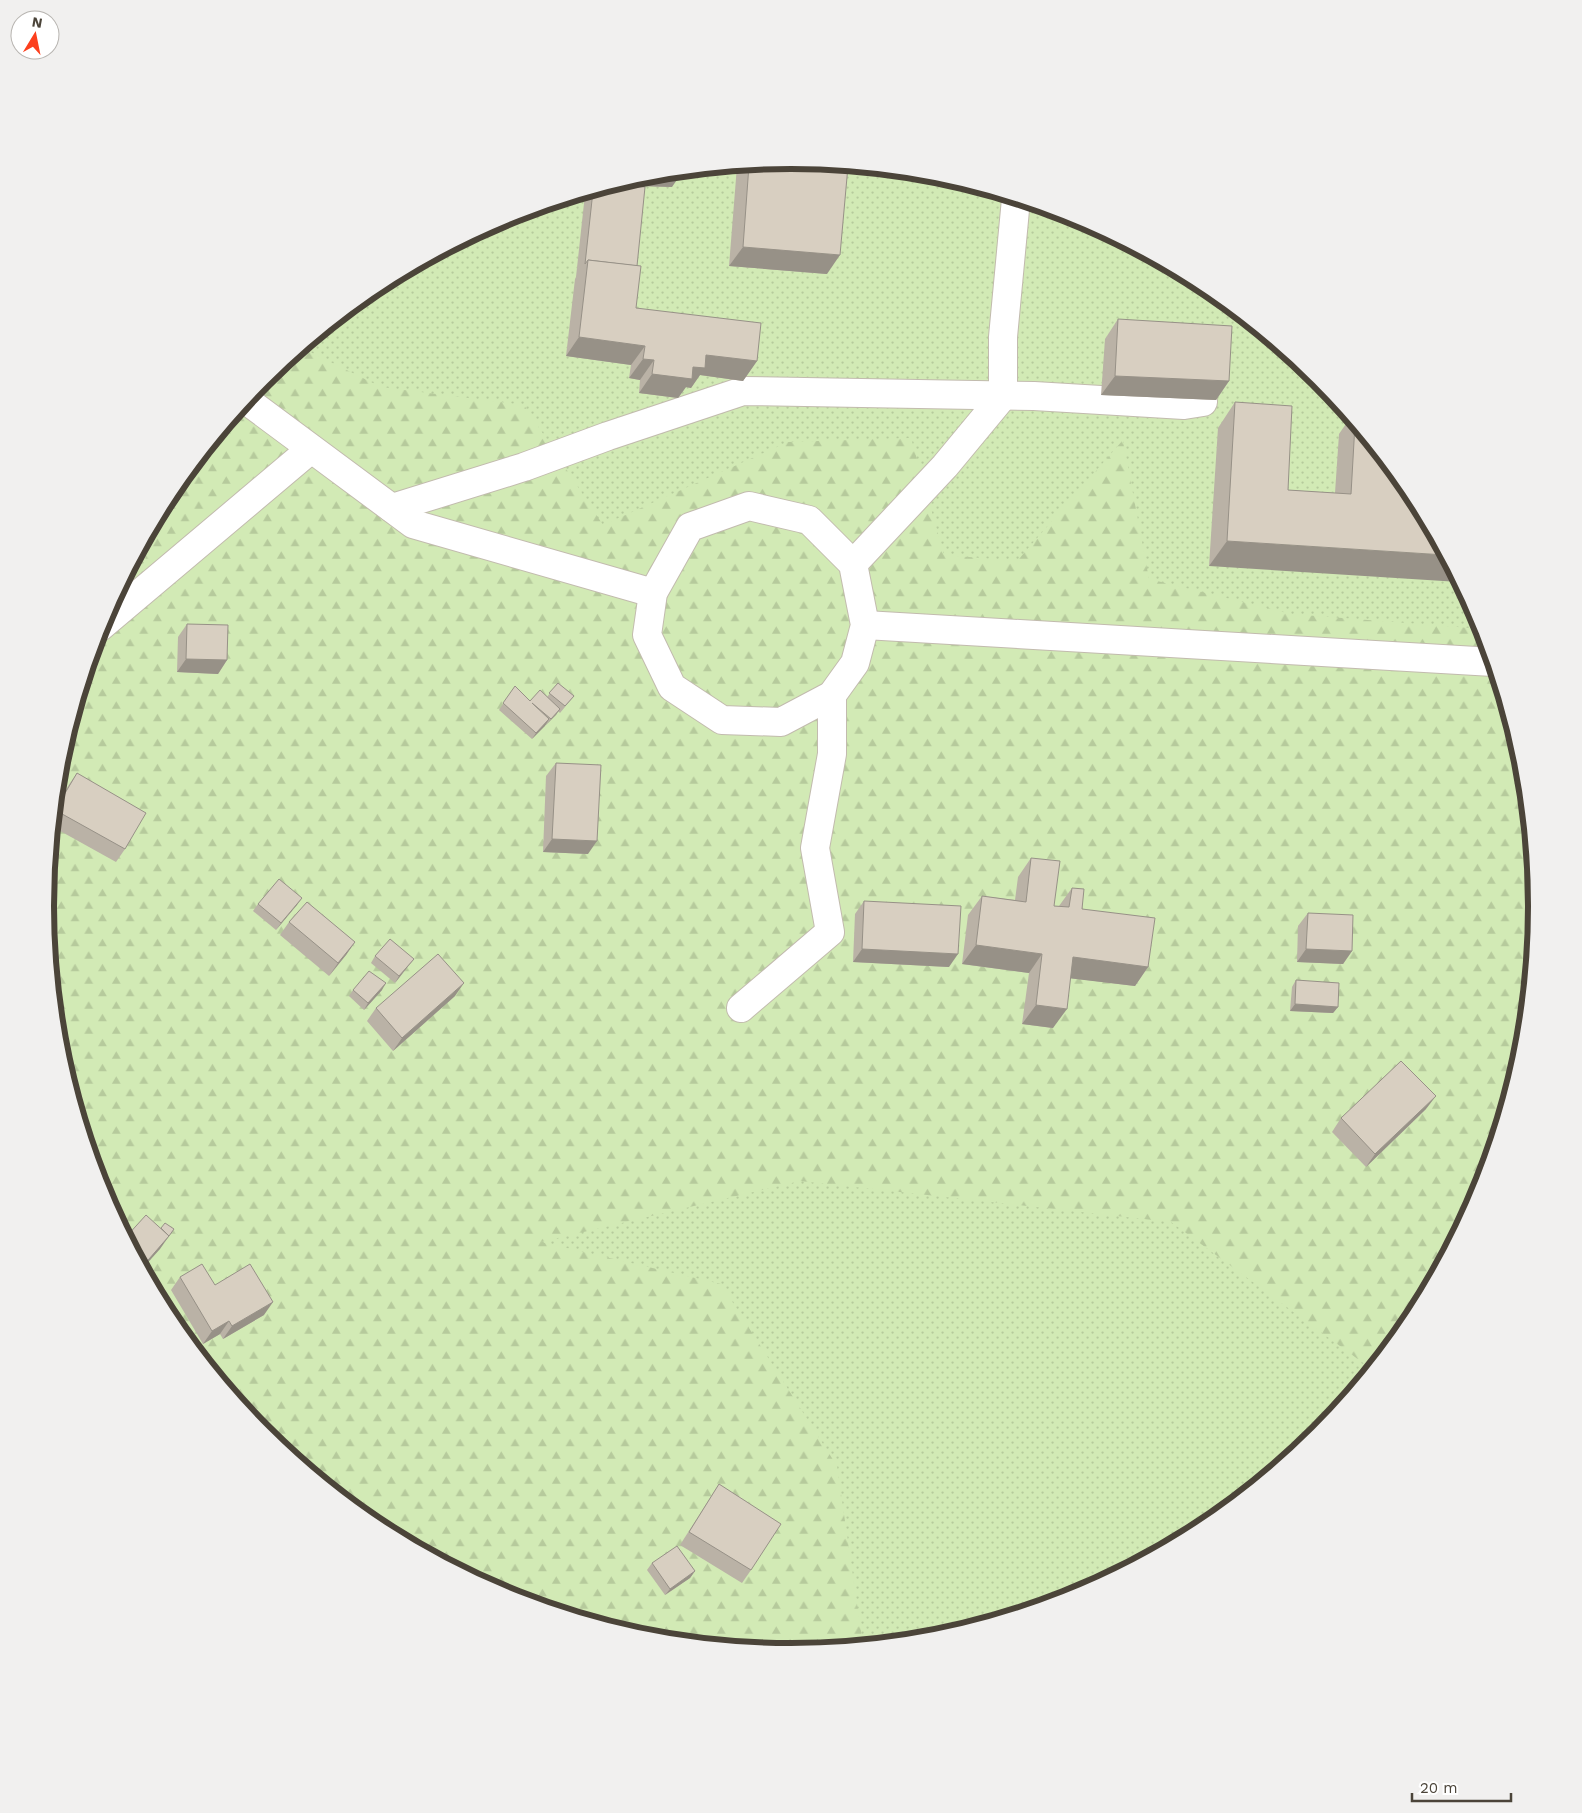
<svg xmlns="http://www.w3.org/2000/svg" width="1582" height="1813" viewBox="0 0 1582 1813" font-family="'Work Sans',sans-serif">
<style>
.grass{fill:url(#grass-dots)}
.forest{fill:url(#forest-firs)}
.lines{fill:none;stroke-linecap:round;stroke-linejoin:round}
.minor-casing{stroke:#c2bbae;stroke-width:30}
.minor{stroke:#fff;stroke-width:28}
.wall{fill:#bab2a6}
.shaded-wall{fill:#979187}
.building{fill:#d8cfc1;stroke:#979187}
.rim{fill:none;stroke:#4b4439;stroke-width:6}
</style>
<defs>
<pattern id="grass-dots" width="8" height="8" patternUnits="userSpaceOnUse" patternTransform="scale(1.25)"><rect width="8" height="8" fill="#d2eab5"/><path d="M2 2h.1M6 6h.1" fill="none" stroke="#b6ca9c" stroke-width="1.8" stroke-linecap="round"/></pattern>
<pattern id="forest-firs" width="22" height="20" patternUnits="userSpaceOnUse" patternTransform="scale(1.25)"><rect width="22" height="20" fill="#d2eab5"/><path d="M5 1l3.5 6h-7zM16 11l3.5 6h-7z" fill="#b6ca9c"/></pattern>
</defs>
<rect width="100%" height="100%" fill="#f6f3ec"/>
<circle class="grass" cx="791" cy="906" r="744"/>
<polygon class="forest" points="302,348 381,387 524,405 603,525 788,442 911,438 944,555 1017,561 1123,440 1149,579 1291,614 1483,629 1523,761 1537,907 1523,1052 1480,1192 1411,1321 1376,1364 1370,1368 1171,1222 800,1181 541,1242 721,1284 837,1466 863,1645 791,1652 645,1638 505,1596 376,1527 263,1434 171,1321 102,1192 59,1052 45,906 59,761 98,635 144,604 146,537 171,492 264,379"/>
<g class="lines">
<g class="minor-casing">
<g id="minor">
<polyline points="246,400 413,524 653,593"/>
<polygon points="749,506 809,520 853,564 865,625 855,663 832,695 781,722 722,720 672,687 647,635 653,593 690,527"/>
<polyline points="392,508 524,467 608,436 743,391 1034,396 1184,405 1203,402"/>
<polyline points="853,564 945,466 1003,396 1003,337 1016,199"/>
<polyline points="865,625 1493,662"/>
<polyline points="100,627 311,449"/>
<polyline points="741,1008 830,932 815,848 832,754 832,695"/>
</g>
</g>
<use href="#minor" class="minor"/>
</g>
<g class="wall">
<polygon points="791,160 827,274 729,266 737,166"/>
<polygon points="646,175 672,187 635,186 637,266 636,308 757,361 743,381 700,375 691,388 686,387 678,398 639,393 640,380 629,378 631,365 566,356 575,279 576,277 585,194 586,193"/>
<polygon points="1118,319 1229,381 1216,400 1101,395 1105,339"/>
<polygon points="1235,402 1288,490 1335,493 1339,434 1350,418 1407,487 1407,496 1209,566 1218,428"/>
<polygon points="187,624 227,660 218,674 177,672 178,637"/>
<polygon points="558,683 574,696 560,713 558,711 546,725 545,725 532,739 499,710 515,686 530,701 547,697"/>
<polygon points="556,763 588,854 543,852 546,776"/>
<polygon points="77,773 125,849 116,862 53,827 55,808 68,786"/>
<polygon points="1031,858 1054,906 1059,906 1072,888 1082,909 1148,967 1135,986 1070,978 1053,1028 1022,1024 1029,973 962,964 968,915 982,896 1015,900 1018,877"/>
<polygon points="302,898 276,930 253,911 258,904"/>
<polygon points="864,901 949,967 853,962 855,914"/>
<polygon points="1308,913 1352,951 1343,964 1297,962 1298,926"/>
<polygon points="289,922 355,942 346,955 329,976 280,935"/>
<polygon points="375,956 414,959 395,983 371,963"/>
<polygon points="1296,980 1338,1007 1333,1013 1290,1011 1292,987"/>
<polygon points="353,990 382,990 364,1010 349,996"/>
<polygon points="455,996 393,1051 367,1021 376,1008"/>
<polygon points="1426,1109 1366,1167 1332,1132 1341,1118"/>
<polygon points="180,1277 215,1285 264,1315 223,1339 220,1334 203,1344 171,1290"/>
<polygon points="719,1484 751,1570 742,1583 680,1545"/>
<polygon points="652,1563 695,1571 690,1578 665,1595 647,1570"/>
</g>
<g class="shaded-wall">
<polygon points="683,171 672,187 612,185 646,175"/>
<polygon points="743,247 840,255 827,274 729,266"/>
<polygon points="579,337 645,346 631,365 566,356"/>
<polygon points="706,355 757,361 743,381 700,375 691,388 686,387 678,398 639,393 652,374 693,367"/>
<polygon points="643,359 654,360 640,380 629,378"/>
<polygon points="1115,376 1229,381 1216,400 1101,395"/>
<polygon points="1227,541 1445,555 1459,582 1209,566"/>
<polygon points="186,659 227,660 218,674 177,672"/>
<polygon points="560,709 556,715 546,725 551,719"/>
<polygon points="549,719 545,726 532,739 536,733"/>
<polygon points="552,839 597,841 588,854 543,852"/>
<polygon points="302,898 297,905 276,930 281,923"/>
<polygon points="355,942 346,955 329,976 338,963"/>
<polygon points="976,945 1042,954 1029,973 962,964"/>
<polygon points="862,949 958,954 949,967 853,962"/>
<polygon points="1306,949 1352,951 1343,964 1297,962"/>
<polygon points="1073,957 1148,967 1135,986 1059,977"/>
<polygon points="414,959 409,965 395,983 399,976"/>
<polygon points="386,983 382,990 364,1010 368,1003"/>
<polygon points="464,983 455,996 393,1051 402,1038"/>
<polygon points="1295,1004 1338,1007 1333,1013 1290,1011"/>
<polygon points="1036,1005 1067,1009 1053,1028 1022,1024"/>
<polygon points="1436,1096 1426,1109 1366,1167 1375,1154"/>
<polygon points="174,1229 160,1249 143,1268 142,1267"/>
<polygon points="273,1302 264,1315 223,1339 232,1326"/>
<polygon points="229,1321 220,1334 203,1344 212,1331"/>
<polygon points="695,1571 690,1578 665,1595 670,1589"/>
</g>
<g class="building">
<polygon points="791,160 848,166 840,255 743,247 749,165"/>
<polygon points="617,184 645,187 637,266 588,260 585,264 593,191"/>
<polygon points="588,260 641,266 636,308 761,323 757,361 706,355 705,368 693,367 692,379 652,374 654,360 643,359 645,346 579,337"/>
<polygon points="1118,319 1232,326 1229,381 1115,376"/>
<polygon points="1235,402 1292,406 1288,490 1351,494 1355,424 1407,487 1407,496 1413,496 1445,555 1227,541"/>
<polygon points="187,624 228,625 227,660 186,659"/>
<polygon points="558,683 574,696 565,706 549,693"/>
<polygon points="515,686 530,701 540,690 560,709 551,719 532,703 549,719 536,733 503,703"/>
<polygon points="556,763 601,765 597,841 552,839"/>
<polygon points="77,773 146,813 125,849 55,810"/>
<polygon points="1031,858 1060,861 1054,906 1069,907 1072,888 1084,889 1082,909 1155,918 1148,967 1073,957 1067,1009 1036,1005 1042,954 976,945 982,896 1026,902"/>
<polygon points="279,879 302,898 281,923 258,904"/>
<polygon points="864,901 961,906 958,954 862,949"/>
<polygon points="307,902 355,942 338,963 289,922"/>
<polygon points="1308,913 1353,915 1352,951 1306,949"/>
<polygon points="390,939 414,959 399,976 375,956"/>
<polygon points="438,954 464,983 402,1038 376,1008"/>
<polygon points="369,971 386,983 368,1003 353,990"/>
<polygon points="1296,980 1339,983 1338,1007 1295,1004"/>
<polygon points="1401,1061 1436,1096 1375,1154 1341,1118"/>
<polygon points="146,1215 169,1236 142,1267 126,1237"/>
<polygon points="165,1223 174,1229 169,1236 161,1228"/>
<polygon points="202,1264 215,1285 250,1264 273,1302 232,1326 229,1321 212,1331 180,1277"/>
<polygon points="719,1484 781,1524 751,1570 689,1532"/>
<polygon points="677,1546 695,1571 670,1589 652,1563"/>
</g>
<path d="M0 0H1582V1813H0ZM54 906a737 737 0 1 1 1474 0a737 737 0 1 1-1474 0Z" fill="#f1f0ef" fill-rule="evenodd"/>
<path class="rim" d="M54 906a737 737 0 1 1 1474 0a737 737 0 1 1-1474 0Z"/>
<g transform="translate(35 35) rotate(10)"><circle r="24" fill="#ffffff" stroke="#b7b4b0"/>
<path d="M0-4L9 19L0 12L-9 19Z" fill="#fc3f1d"/>
<text y="-8" font-size="14" font-weight="bold" text-anchor="middle" fill="#4b4439">N</text>
</g>
<path d="M1412 1793v8h99v-8" fill="none" stroke="#4b4439" stroke-width="2.5"/>
<text x="1420" y="1793" font-size="15" fill="#4b4439" stroke="#ffffff" stroke-width="4" paint-order="stroke">20 m</text>
</svg>
